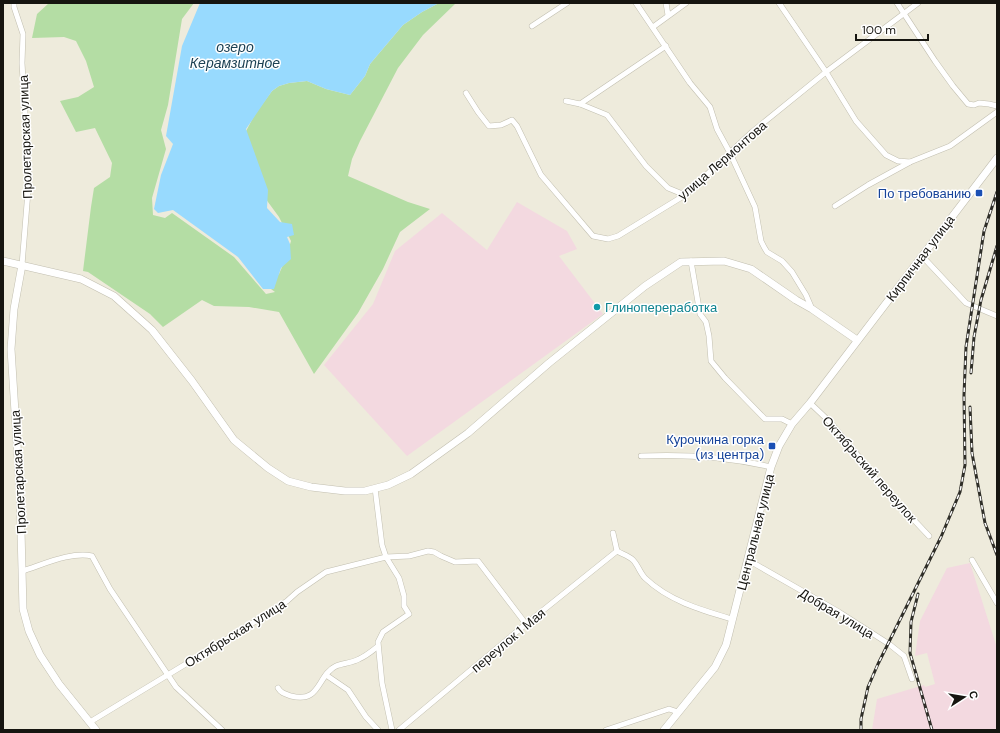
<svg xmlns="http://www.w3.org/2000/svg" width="1000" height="733" viewBox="0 0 1000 733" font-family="'DM Sans',sans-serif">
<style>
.industrial{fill:#f3d9e0}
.green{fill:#b4dda4}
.water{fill:#98dafe}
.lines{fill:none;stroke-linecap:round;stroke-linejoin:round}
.minor-casing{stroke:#c2bfb0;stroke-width:6}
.tertiary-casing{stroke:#c2bfb0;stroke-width:8}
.minor{stroke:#fff;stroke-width:5}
.tertiary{stroke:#fff;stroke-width:7}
.rail-casing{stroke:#2f2e28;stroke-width:3}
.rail{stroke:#fff;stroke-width:1.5;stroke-dasharray:4.5;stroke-linecap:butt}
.transit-dot{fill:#1a4fb4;stroke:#fff;stroke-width:1.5}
.culture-dot{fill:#0f9aa8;stroke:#fff;stroke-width:1.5}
.labels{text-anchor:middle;stroke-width:3;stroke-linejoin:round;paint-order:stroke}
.street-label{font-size:13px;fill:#161510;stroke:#fff}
.transit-label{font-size:13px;fill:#164399;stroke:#fff;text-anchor:end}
.culture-label{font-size:13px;fill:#0d838f;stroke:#fff;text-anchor:start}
.water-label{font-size:14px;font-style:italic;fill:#1c4154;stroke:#fff}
</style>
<rect width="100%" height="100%" fill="#eeebdc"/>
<g class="industrial">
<polygon points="517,202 567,231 577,249 559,256 603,314 407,456 324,365 373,304 395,251 442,213 487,250"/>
<polygon points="970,563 997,648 997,730 872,730 877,699 924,685 925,687 935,684 927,653 915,656 920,621 947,568"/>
</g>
<polygon class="green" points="49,3 194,3 182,19 168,105 161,130 166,149 152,198 153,215 165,218 172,213 234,257 266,294 275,292 267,286 279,274 286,258 291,241 279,217 257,187 244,135 255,114 272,91 279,86 289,83 307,81 326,89 350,95 365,76 370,64 403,25 422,12 439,3 456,3 423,35 398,68 360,141 352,159 348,176 408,202 430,209 400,232 383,269 358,313 314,374 279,312 249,307 214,306 202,300 163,327 150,314 88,272 83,271 91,207 94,188 110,177 112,163 95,128 76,132 60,101 78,97 94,87 86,61 76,41 64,37 32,38 37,14"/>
<polygon class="water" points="200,3 439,3 422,12 403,25 370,64 365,76 350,95 326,89 307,81 289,83 279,86 272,91 246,129 268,190 267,208 280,222 292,224 294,235 287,237 290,244 291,259 281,268 274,289 263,289 238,257 173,210 158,213 154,209 161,175 173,144 166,136 182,46"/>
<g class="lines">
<g class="minor-casing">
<g id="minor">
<polyline points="14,3 14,7 23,34 22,63 29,179 22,265"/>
<polyline points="636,3 690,83 710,107 717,129 730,153 755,207 761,241 764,247 767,252 782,261 792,272 806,295 812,309"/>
<polyline points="666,3 668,15"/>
<polyline points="779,3 826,72 856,121 886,155 898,161 910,162"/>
<polyline points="897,3 935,61 953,86 968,104 974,105 979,103 989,104 997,106"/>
<polyline points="532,26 567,3"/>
<polyline points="653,27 686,3"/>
<polyline points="466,93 478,112 489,126 501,125 512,120 517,126 541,175 547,182 593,236 608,239 618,236 685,195 752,132 826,72 918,3"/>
<polyline points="566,101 580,104 666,46"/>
<polyline points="580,104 607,115 646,166 668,188 685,195"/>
<polyline points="835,206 868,185 910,162 950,146 997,112"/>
<polyline points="922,256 966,303 997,316"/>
<polyline points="691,261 700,314 706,322 709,336 711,361 725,378 765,419 782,419 792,424"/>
<polyline points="810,403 830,422 860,458 878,482 929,536"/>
<path d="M 641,456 C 685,454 729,457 771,467"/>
<polyline points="375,488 382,545 386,557 399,578 404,596 404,606 409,614 383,632 378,642 382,683 392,730"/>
<path d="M 613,533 L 617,551 C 622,554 629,556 633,560 C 638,565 640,573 645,578 C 669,601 701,610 732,619"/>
<polyline points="748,560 839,612 889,644 904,656 912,679"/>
<polyline points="972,560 997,603"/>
<path d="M 22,571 C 42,565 72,551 92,556 L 110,589 L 176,687 L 222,730"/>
<polyline points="326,675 348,690 366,717 378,730"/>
<path d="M 278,688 C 281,693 285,694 291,696 C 321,704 317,675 336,666 C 343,663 352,663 359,659 C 366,656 372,651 377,647"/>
<polyline points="90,722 232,636 287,601 297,592 326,572 386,557 409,556 428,551 434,552 441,556 455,562 478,561 526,624"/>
<polyline points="399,730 526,624 617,551"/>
<polyline points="606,730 669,709 678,712"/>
</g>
</g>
<g class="tertiary-casing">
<g id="tertiary">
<polyline points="3,261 81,279 114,296 152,330 192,381 234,440 268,468 288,481 311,487 345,491 365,491 388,485 411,474 468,433 549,363 645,286 681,262 724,261 751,269 796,300 812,309 857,340"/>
<polyline points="22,265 14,309 11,349 20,491 23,609 29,631 40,655 59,684 96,730"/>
<polyline points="664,730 715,667 726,645 771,467 779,446 792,424 810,403 997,158"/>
</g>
</g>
<use href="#minor" class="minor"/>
<use href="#tertiary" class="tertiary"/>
<g class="rail-casing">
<g id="rail">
<polyline points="971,373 974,337 981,300 997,246"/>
<polyline points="970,407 972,453 985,523 997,555"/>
<polyline points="918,594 911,622 910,653 932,730"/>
<polyline points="861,730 861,719 868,687 878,664 941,537 960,492 965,465 964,395 966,347 984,231 997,192"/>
</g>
</g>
<use href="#rail" class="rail"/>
</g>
<g class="transit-dot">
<rect x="975" y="189" width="8" height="8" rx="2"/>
<rect x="768" y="442" width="8" height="8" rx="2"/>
</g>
<circle class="culture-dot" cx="597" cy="307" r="4"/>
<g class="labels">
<g class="street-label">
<text transform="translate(25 137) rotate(-92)" y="5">Пролетарская улица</text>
<text transform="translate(722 160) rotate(-41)" y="5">улица Лермонтова</text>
<text transform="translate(920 258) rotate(-53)" y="5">Кирпичная улица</text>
<text transform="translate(870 469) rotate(49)" y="5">Октябрьский переулок</text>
<text transform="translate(18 472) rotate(-93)" y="5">Пролетарская улица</text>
<text transform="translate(755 532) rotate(-76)" y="5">Центральная улица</text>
<text transform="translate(837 613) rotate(31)" y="5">Добрая улица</text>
<text transform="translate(235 633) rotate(-32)" y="5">Октябрьская улица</text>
<text transform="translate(508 640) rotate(-40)" y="5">переулок 1 Мая</text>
</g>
<g class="transit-label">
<text x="971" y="198">По требованию</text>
<text x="764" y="444">Курочкина горка<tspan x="764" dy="15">(из центра)</tspan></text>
</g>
<g class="culture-label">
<text x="605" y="312">Глинопереработка</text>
</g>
<g class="water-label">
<text x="235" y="52">озеро<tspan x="235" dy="16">Керамзитное</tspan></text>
</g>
</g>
<rect width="1000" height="733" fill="none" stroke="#161510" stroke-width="8"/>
<g transform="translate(964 697) rotate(78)" stroke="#ffffff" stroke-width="3" paint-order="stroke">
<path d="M0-3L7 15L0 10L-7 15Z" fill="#161510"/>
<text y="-6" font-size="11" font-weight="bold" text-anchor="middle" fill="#161510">С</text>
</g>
<path d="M856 34v6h72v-6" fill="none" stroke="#161510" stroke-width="2"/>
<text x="862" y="34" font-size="12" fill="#161510" stroke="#ffffff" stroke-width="3" paint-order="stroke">100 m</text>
</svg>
